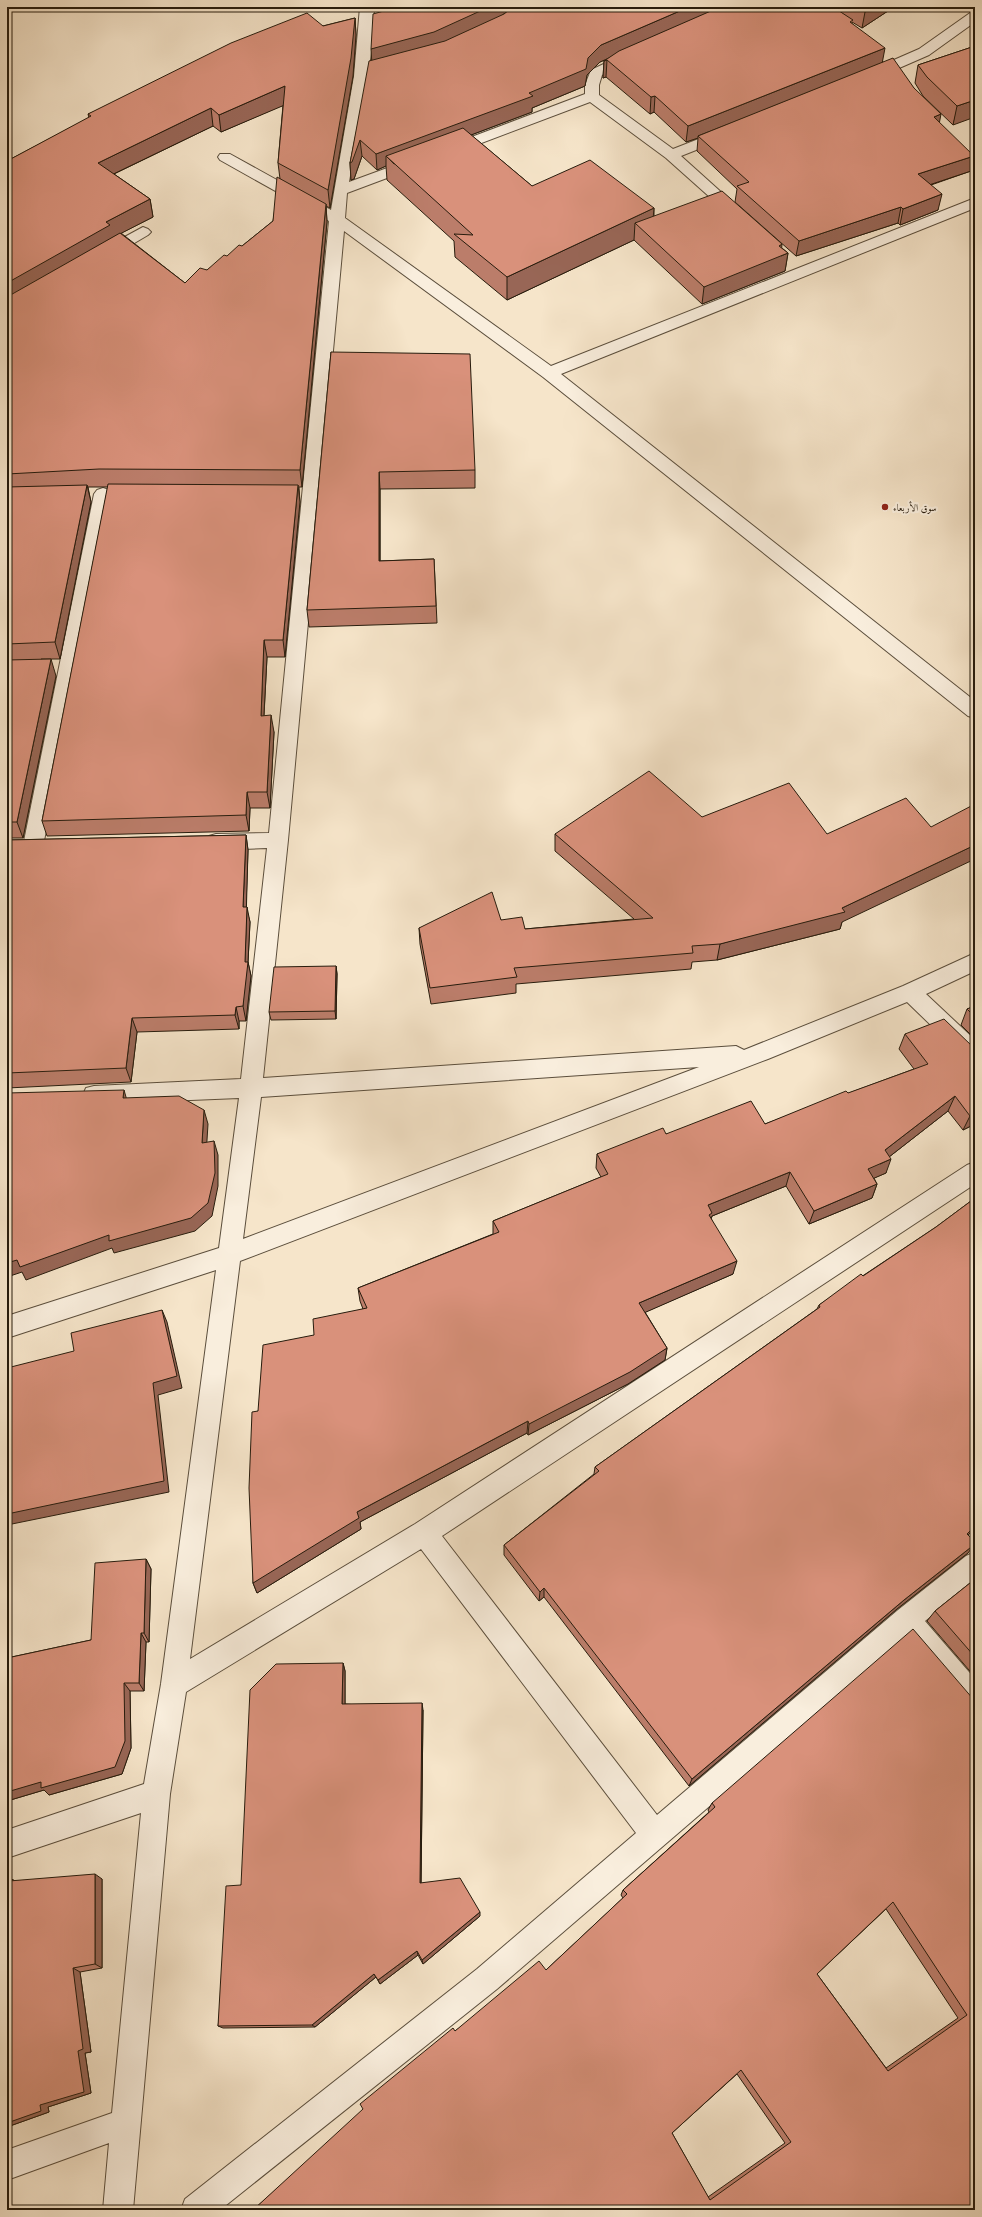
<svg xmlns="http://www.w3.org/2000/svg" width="982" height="2217" viewBox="0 0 982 2217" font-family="'Libre Caslon Text',Amiri,serif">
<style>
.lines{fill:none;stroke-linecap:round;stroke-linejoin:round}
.minor-casing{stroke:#5b4e3c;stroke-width:2}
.minor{fill:#f9eedd;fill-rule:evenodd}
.wall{fill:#bb7d6a;stroke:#271c0d;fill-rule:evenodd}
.shaded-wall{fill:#986656;stroke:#271c0d}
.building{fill:#d9917b;stroke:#271c0d;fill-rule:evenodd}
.poi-dot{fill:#8f2418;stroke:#f9eedd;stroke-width:1.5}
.labels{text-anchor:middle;stroke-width:4;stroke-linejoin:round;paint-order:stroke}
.far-poi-label{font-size:10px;fill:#271c0d;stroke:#f9eedd;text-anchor:start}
</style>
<rect width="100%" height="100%" fill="#f6e5ca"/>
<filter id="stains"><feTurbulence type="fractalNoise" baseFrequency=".005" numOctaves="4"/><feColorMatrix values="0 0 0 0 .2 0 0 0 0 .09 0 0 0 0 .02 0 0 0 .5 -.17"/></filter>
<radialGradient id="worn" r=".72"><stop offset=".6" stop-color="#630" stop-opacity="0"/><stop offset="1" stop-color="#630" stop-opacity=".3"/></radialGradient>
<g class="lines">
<g class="minor-casing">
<g id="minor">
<path d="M 360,7 L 374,7 C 373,67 359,124 349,182 L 409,160 L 419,160 L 421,163 L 419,166 L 347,193 L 345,218 L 551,366 L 975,198 L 975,208 L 561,374 L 975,701 L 975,718 L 968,716 L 543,377 L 344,231 L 288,840 L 263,1078 L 736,1046 L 744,1050 L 903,986 L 975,953 L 975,971 L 926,994 L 975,1040 L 975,1063 L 967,1060 L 907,1002 L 768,1059 L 240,1261 L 190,1659 L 415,1524 L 967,1165 L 975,1162 L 975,1184 L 442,1536 L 657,1815 L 898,1610 L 966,1556 L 975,1552 L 975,1581 L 925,1621 L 975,1679 L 975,1712 L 966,1708 L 906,1637 L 497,1989 L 220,2210 L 181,2210 L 185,2199 L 477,1969 L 636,1833 L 421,1549 L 186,1692 L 170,1794 L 133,2210 L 103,2210 L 109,2143 L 7,2180 L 7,2150 L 112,2113 L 141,1813 L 7,1858 L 7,1830 L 144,1784 L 161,1684 L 216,1270 L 7,1338 L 7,1316 L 219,1248 L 239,1098 L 94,1104 L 86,1102 L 83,1095 L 86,1088 L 94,1086 L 241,1079 L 267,848 L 216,850 L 209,848 L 206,842 L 209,836 L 216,834 L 269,833 L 329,221 L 220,160 L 218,157 L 220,154 L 230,154 L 331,210 L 354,76 ZM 699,1067 L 243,1239 L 261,1097 Z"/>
<polygon points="975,12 975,22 929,55 874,79 864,79 862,76 864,73 919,49 970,13"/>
<polygon points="631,51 636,52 638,55 636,58 602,75 599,85 599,95 673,149 719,131 729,131 731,134 729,137 681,156 741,210 744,213 741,216 731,216 666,158 590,102 455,153 445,153 443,150 445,147 585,94 585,85 591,70"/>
<polygon points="143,227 148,229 151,232 148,235 109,258 97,258 95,255 97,252"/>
<polygon points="103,488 109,490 112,494 43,846 40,852 33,854 26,852 23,846 94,494 97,490"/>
</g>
</g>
<use href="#minor" class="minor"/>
</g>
<g class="wall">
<polygon points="398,7 894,7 862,28 852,22 852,24 883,62 914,88 939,122 971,171 931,185 938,210 900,225 898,223 796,256 735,202 737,189 697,151 698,138 686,142 654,112 650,114 606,77 603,78 604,61 609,58 600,62 587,75 585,86 532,108 532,112 471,135 532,186 654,208 654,216 782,248 788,253 785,271 702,304 634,240 507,300 455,257 454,241 387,180 386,166 377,170 362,156 354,179 351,180 350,163 371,60"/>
<path d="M 355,18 L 356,35 L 353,76 L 330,208 L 326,206 L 327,222 L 302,487 L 299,487 L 300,502 L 285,657 L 267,657 L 264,716 L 274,732 L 270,808 L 250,808 L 249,831 L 47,836 L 42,821 L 108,487 L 88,487 L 91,502 L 60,659 L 41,659 L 56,676 L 23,838 L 7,838 L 7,161 L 89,118 L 88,114 L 323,26 ZM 283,105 L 278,163 L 280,179 L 273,221 L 242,246 L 207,270 L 185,283 L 121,233 L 153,217 L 150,199 L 114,174 L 213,126 L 221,132 Z"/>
<polygon points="975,46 953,125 923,96 915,83 918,65"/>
<polygon points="331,352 475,470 475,488 380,489 380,561 434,559 437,623 309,627 307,610"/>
<polygon points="702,817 842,922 840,929 717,960 692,962 691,969 516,984 516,993 431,1004 420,944 419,928 501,920 525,929 634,919 555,851 555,834"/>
<polygon points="246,835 248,850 246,907 250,922 248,962 251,976 246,1021 239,1021 239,1029 137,1032 131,1082 7,1088 7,840"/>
<polygon points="336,966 337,974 336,1019 271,1020 269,1012"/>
<polygon points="975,1006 975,1039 961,1025 967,1009"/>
<polygon points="905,1034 975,1047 975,1124 963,1130 948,1111 889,1157 886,1173 874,1178 877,1184 872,1198 809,1224 786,1186 712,1216 711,1218 733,1274 645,1312 667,1348 665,1360 628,1384 528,1435 527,1433 360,1522 361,1529 257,1593 253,1583 258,1411 314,1335 363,1309 360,1301 358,1288 493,1234 493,1221 601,1177 596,1168 597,1154 666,1134 765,1124 914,1069 899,1049"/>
<polygon points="975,1198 975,1528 968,1535 968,1553 897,1609 689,1786 544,1597 539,1601 504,1555 504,1545 594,1474 595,1467 817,1309 819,1305 936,1227"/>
<polygon points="146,1559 151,1569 149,1642 146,1642 144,1691 130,1691 131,1748 122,1774 49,1795 44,1790 7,1801 7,1658 91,1640"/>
<polygon points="975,1579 975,1677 927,1621 935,1611"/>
<polygon points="343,1663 345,1671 345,1704 423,1710 421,1883 480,1916 423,1964 418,1955 380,1984 376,1977 315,2027 223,2028 218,2026 241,1885"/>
<path d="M 974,1700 L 975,2210 L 253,2210 L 455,2031 L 546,1970 L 623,1898 L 621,1895 L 623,1890 L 709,1812 L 708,1810 L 712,1803 ZM 886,1909 L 958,2018 L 886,2068 L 817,1974 ZM 737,2074 L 785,2143 L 708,2197 L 672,2133 Z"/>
<polygon points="7,1877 15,1881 102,1879 102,1968 80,1972 91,2052 85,2053 91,2093 48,2107 49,2112 7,2127"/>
</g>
<g class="shaded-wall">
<polygon points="489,7 514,7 492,22 434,49 372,65 371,49"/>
<polygon points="689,7 724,7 600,62 587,75 585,86 532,108 532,112 394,164 386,156 386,166 377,170 376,154 529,93 588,58 601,45"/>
<polygon points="872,7 894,7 862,28 865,12"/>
<polygon points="355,18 356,35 353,76 330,208 328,190"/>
<polygon points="885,48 882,64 698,136 698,138 686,142 688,126"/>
<polygon points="607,60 606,77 603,78 604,61"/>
<polygon points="285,86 287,104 221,132 219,115"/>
<polygon points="655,96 654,112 650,114 651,97"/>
<polygon points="975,100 975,117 953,125 957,106"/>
<polygon points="211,108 213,126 101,180 98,163"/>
<polygon points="941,114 938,130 934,117"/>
<polygon points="360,140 362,156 354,179 351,180 350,163"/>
<polygon points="974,156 971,171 914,190 918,174"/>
<polygon points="942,194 938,210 900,225 903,209"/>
<polygon points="150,199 153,217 112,238 7,303 7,283 106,222"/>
<polygon points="326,204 327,222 302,487 300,470"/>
<polygon points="901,207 898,223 796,256 799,241"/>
<polygon points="654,208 652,231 635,223 634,240 507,300 507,277"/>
<polygon points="782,244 781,256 788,253 785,271 702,304 704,287 779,246"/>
<polygon points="379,472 380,489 380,578 379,561"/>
<polygon points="87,485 91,502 60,659 55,642"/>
<polygon points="298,485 300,502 285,657 283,640"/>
<polygon points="264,640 267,657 263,732 261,716"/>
<polygon points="51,659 56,676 23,838 17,822"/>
<polygon points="271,715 274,732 270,808 267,792"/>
<polygon points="247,792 250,808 249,831 246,815"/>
<polygon points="246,835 248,850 246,922 243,907"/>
<polygon points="975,845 975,859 842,922 840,929 717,960 720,944 842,908"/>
<polygon points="247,907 250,922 248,962 251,976 246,1021 243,1006"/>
<polygon points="336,966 337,974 336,1019 335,1011"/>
<polygon points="236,1007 239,1021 239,1029 235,1015"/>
<polygon points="132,1018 137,1032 131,1082 126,1068"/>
<polygon points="124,1090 128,1104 123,1098"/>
<polygon points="955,1096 948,1111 880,1164 891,1159 886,1173 863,1183 868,1169 885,1150"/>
<polygon points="204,1110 208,1124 206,1156 202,1143"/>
<polygon points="975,1113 975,1124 963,1130 970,1116"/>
<polygon points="214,1141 218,1155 218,1186 212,1216 195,1231 114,1253 112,1248 26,1280 22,1272 7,1277 7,1263"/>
<polygon points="790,1172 786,1186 712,1216 709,1227 708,1205"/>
<polygon points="877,1184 872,1198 809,1224 814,1211"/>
<polygon points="737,1261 733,1274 637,1316 639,1303"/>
<polygon points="162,1310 167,1322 182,1388 158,1395 169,1492 7,1525 7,1514 153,1383"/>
<polygon points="667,1348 665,1360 628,1384 528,1435 529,1424"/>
<polygon points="528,1421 527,1433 360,1522 361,1529 257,1593 253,1583 357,1512"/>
<polygon points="975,1526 975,1528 959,1544 967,1534"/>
<polygon points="975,1544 968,1553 897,1609 689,1786 692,1779 904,1600"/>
<polygon points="146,1559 151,1569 149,1642 144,1633"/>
<polygon points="544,1588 544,1597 539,1601 540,1592"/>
<polygon points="141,1633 146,1642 144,1691 139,1683"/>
<polygon points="343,1663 345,1671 345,1712 342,1704"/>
<polygon points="124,1683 130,1691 131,1748 122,1774 49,1795 44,1790 7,1801 7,1792"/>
<polygon points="422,1703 423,1710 421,1888 420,1883"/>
<polygon points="95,1874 102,1879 102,1968 95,1964"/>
<polygon points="8,1877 17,1882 9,1881"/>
<polygon points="480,1912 480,1916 423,1964 422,1960"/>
<polygon points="417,1951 418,1955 380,1984 378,1980"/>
<polygon points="73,1968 80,1972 91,2052 85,2053 91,2093 48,2107 49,2112 7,2127 7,2123 40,2105 78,2051"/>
<polygon points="374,1974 376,1977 315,2027 312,2025"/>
</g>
<g class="building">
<polygon points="398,7 489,7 434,32 371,49 373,14"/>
<polygon points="513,7 689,7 601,45 588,58 586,69 529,93 533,96 376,154 360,140 352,162 350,163 369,61 445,41 504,14"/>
<polygon points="720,7 833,7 853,20 850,22 885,48 688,126 655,96 651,97 607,60 604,61 619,51"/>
<polygon points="857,7 872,7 865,12"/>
<polygon points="307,13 323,26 355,18 351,58 328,190 278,163 285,86 219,115 211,108 98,163 150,199 106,222 110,225 7,283 7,161 91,116 88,114 231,43"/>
<polygon points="975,46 975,100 957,106 927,77 918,65"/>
<polygon points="893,58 914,88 941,114 934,117 974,156 918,174 942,194 903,209 901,207 799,241 737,186 749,182 698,136"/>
<polygon points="463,128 532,186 590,160 654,208 507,277 454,234 473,235 386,156"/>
<polygon points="277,177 326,204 300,470 99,469 7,474 7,297 120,233 185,283 200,268 207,270 224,255 227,256 239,245 242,246 273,221"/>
<polygon points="722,191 782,244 779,246 788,253 704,287 635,223"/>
<polygon points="331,352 470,354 475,470 379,472 379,561 434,559 436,606 307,610"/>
<polygon points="108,484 298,485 283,640 264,640 261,716 271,715 267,792 247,792 246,815 42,821"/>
<polygon points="87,485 55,642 7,644 7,487"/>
<polygon points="51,659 17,822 7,822 7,660"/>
<polygon points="649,771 702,817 789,783 827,834 906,798 931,827 975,804 975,845 842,908 845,912 720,944 692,946 693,953 514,968 517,977 430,988 419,928 492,892 501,920 522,917 525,929 653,918 555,834"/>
<polygon points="246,835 243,907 247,907 245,962 248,962 243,1006 236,1007 235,1015 132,1018 126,1068 7,1073 7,840"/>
<polygon points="336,966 335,1011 269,1012 274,967"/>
<polygon points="975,1006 975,1017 967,1009"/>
<polygon points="944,1019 972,1046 975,1047 975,1113 970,1116 955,1096 885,1150 891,1159 868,1169 877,1184 814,1211 790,1172 708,1205 712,1213 709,1215 737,1261 639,1303 667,1348 630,1372 529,1424 528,1421 357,1512 359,1518 253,1583 249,1488 252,1412 258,1411 263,1345 314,1335 313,1319 367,1308 358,1288 499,1232 493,1221 608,1174 597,1154 663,1128 666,1134 751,1101 765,1124 846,1091 848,1093 928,1064 905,1034"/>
<polygon points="124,1090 123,1098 179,1096 204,1110 202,1143 214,1141 215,1173 208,1203 191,1218 109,1241 109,1235 20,1267 17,1260 7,1263 7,1093"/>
<polygon points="975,1198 975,1526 967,1534 975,1542 975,1544 904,1600 692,1779 544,1588 540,1592 504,1545 599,1471 595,1467 820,1307 819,1305 861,1274 863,1276 936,1227"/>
<polygon points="162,1310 177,1376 153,1383 164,1481 7,1514 7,1368 74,1351 71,1333"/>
<polygon points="146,1559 144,1633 141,1633 139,1683 124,1683 125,1741 115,1767 41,1788 41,1782 7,1792 7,1658 91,1640 95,1563"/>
<polygon points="975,1579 975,1657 935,1611"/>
<path d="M 913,1629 L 974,1700 L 975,1701 L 975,2210 L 253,2210 L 363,2109 L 360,2104 L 453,2028 L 455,2031 L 539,1961 L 546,1970 L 627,1894 L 623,1890 L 715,1807 L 712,1803 ZM 893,1902 L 967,2015 L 888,2071 L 817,1974 ZM 741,2070 L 791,2142 L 710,2200 L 672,2133 Z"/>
<polygon points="343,1663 342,1704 422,1703 420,1883 460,1878 480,1912 422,1960 417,1951 378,1980 374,1974 312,2025 218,2026 226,1886 241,1885 250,1690 276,1664"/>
<polygon points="95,1874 95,1964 73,1968 83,2049 78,2051 84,2092 40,2105 41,2111 7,2123 7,1877 8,1877 9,1881"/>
</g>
<circle class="poi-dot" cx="885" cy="507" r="4"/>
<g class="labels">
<g class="far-poi-label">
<text x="893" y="511">سوق الأربعاء</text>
</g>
</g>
<rect width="982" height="2217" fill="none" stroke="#f6e5ca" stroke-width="24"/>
<rect x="8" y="8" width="966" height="2201" fill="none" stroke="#271c0d" stroke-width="2"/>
<rect x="12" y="12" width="958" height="2193" fill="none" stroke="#271c0d"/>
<rect width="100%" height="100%" filter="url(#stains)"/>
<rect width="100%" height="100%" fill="url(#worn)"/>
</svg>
